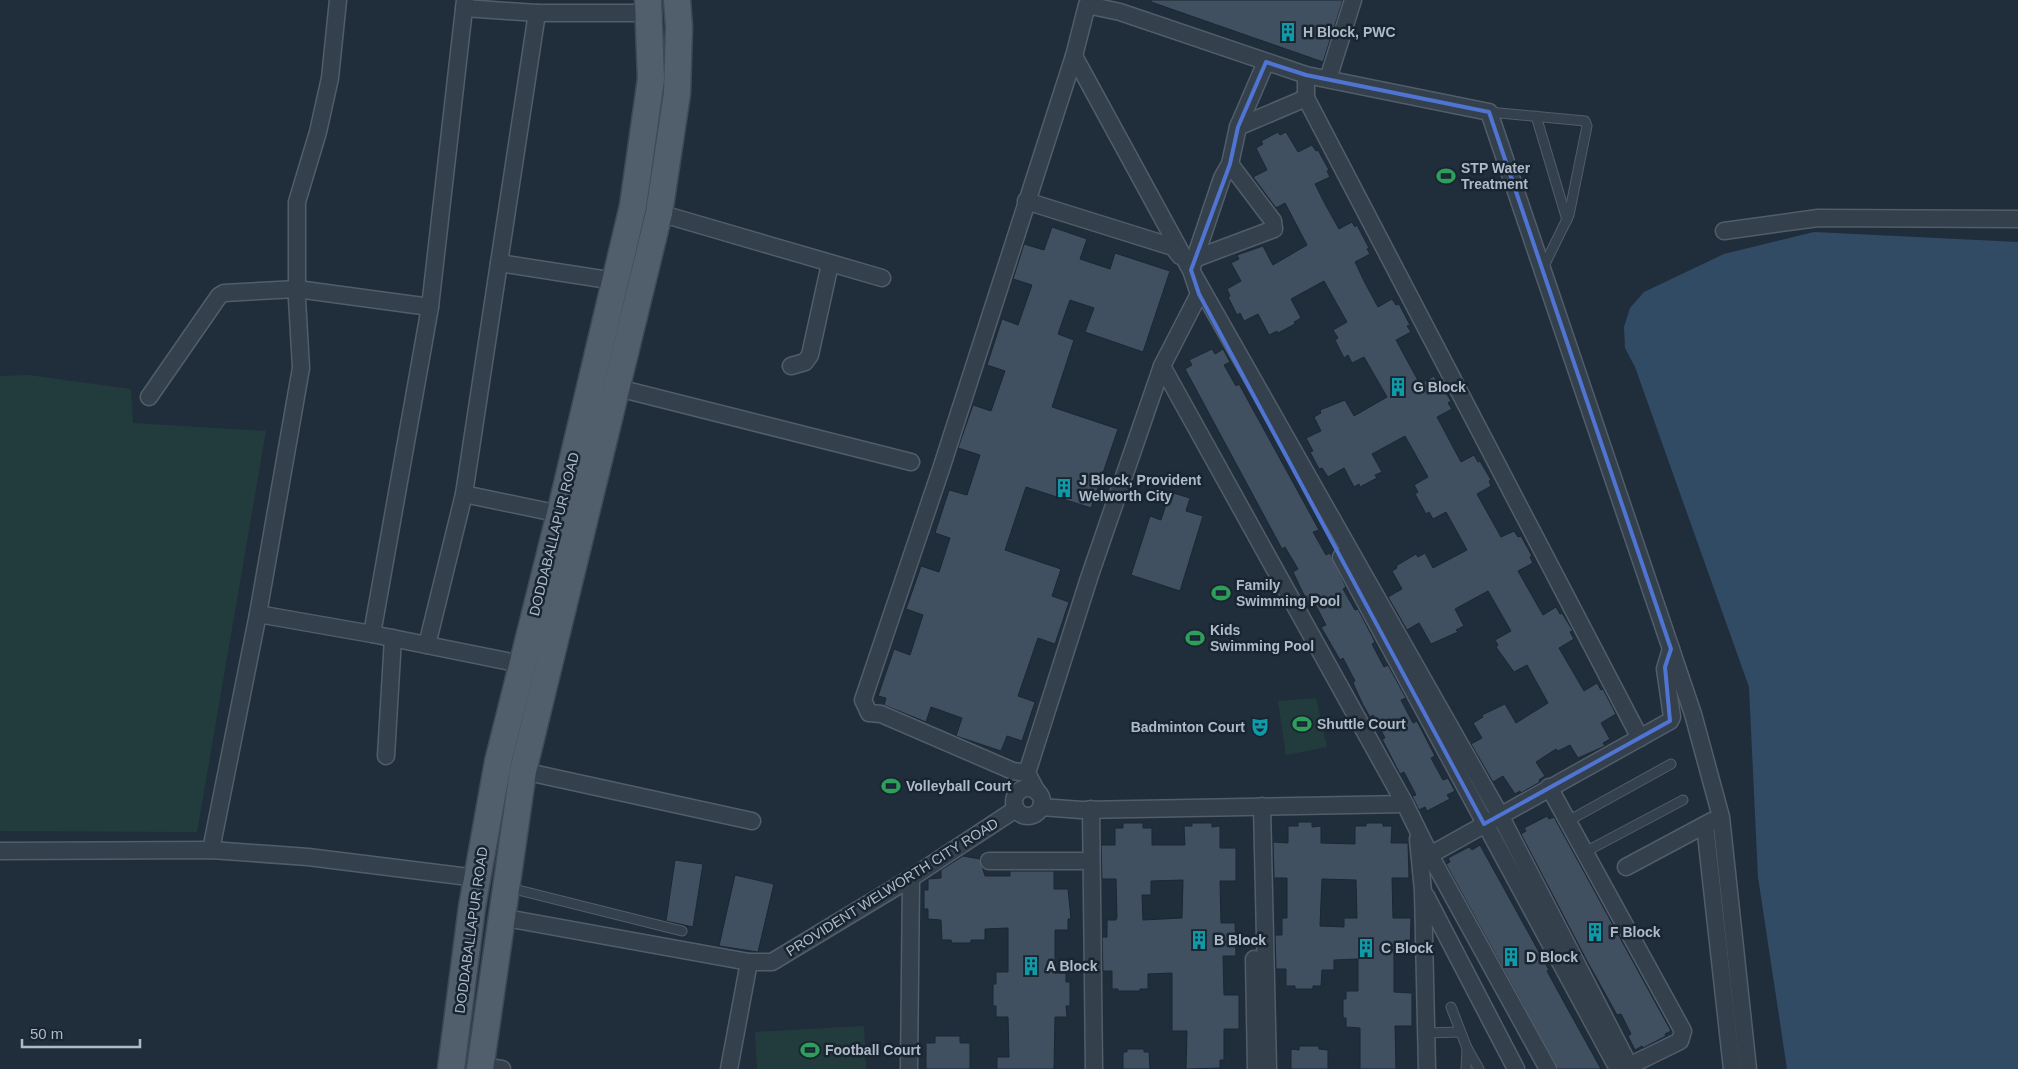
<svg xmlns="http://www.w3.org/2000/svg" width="2018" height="1069" viewBox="0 0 2018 1069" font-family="Arial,sans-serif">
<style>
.green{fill:#223c3d}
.water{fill:#324b65}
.building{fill:#405060;stroke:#1b2733;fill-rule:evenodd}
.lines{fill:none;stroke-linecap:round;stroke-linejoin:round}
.service-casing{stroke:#525d6a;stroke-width:11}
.minor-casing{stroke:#525d6a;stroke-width:19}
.primary-casing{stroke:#3d4955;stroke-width:29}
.service{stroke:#34404c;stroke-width:9}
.minor{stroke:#34404c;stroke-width:16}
.primary{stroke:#515f6c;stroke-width:26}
.marked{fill:none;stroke:#5074d2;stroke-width:4;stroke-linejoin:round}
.labels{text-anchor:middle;stroke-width:5;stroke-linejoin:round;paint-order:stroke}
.poi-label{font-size:14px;font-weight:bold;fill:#afbac8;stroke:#192531;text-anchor:start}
.street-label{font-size:14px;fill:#afbac8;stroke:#192531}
</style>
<rect width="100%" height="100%" fill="#202e3c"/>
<g class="green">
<polygon points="28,375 131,389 133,423 266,431 197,832 0,831 0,376"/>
<polygon points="1316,698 1327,747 1286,755 1278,701"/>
<polygon points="864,1026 866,1069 757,1069 755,1032"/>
</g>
<polygon class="water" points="1814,232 2018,242 2018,1069 1787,1069 1758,877 1749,687 1635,367 1625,348 1624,327 1630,308 1644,292 1724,254"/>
<g class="building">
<polygon points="1151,0 1343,0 1323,62 1151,2"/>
<polygon points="1278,132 1280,135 1286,132 1298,152 1312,145 1316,151 1318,150 1329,170 1327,171 1330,177 1315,184 1325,204 1339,229 1352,222 1355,227 1357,225 1369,248 1367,249 1370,254 1355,262 1364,281 1378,307 1392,299 1396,305 1399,304 1410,325 1407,326 1411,332 1396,340 1420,384 1434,376 1437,382 1439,381 1451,401 1448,403 1452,409 1437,417 1461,462 1474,455 1478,462 1480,461 1491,480 1489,481 1491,486 1477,494 1501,537 1514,531 1518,537 1521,536 1532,556 1530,557 1533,563 1518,571 1543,615 1556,607 1560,614 1562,613 1573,631 1570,632 1574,639 1559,648 1584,691 1597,683 1601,690 1603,689 1616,714 1601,723 1610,739 1603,743 1605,746 1578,758 1570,745 1558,751 1556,749 1536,762 1545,776 1539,780 1540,782 1521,793 1520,791 1515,794 1503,776 1493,782 1471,744 1482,738 1473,723 1483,717 1482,715 1505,704 1516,723 1548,703 1527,665 1514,672 1496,647 1498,645 1495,640 1511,631 1488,591 1455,609 1464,626 1456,630 1458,632 1431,644 1419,623 1407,630 1388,597 1402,589 1392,571 1397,568 1396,566 1416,554 1418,557 1425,553 1433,568 1467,550 1446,512 1433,519 1429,512 1426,514 1415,494 1418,492 1414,485 1428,477 1405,436 1372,454 1382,472 1375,475 1377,478 1360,487 1359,484 1354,487 1344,468 1328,477 1322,468 1319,469 1310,452 1313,451 1306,438 1321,431 1314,417 1321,413 1320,410 1345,400 1354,416 1387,397 1364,357 1352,363 1348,355 1344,358 1335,340 1338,338 1333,330 1347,322 1324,281 1291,299 1301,318 1294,322 1295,324 1278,333 1277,331 1269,335 1258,314 1244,321 1240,313 1237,315 1228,297 1230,296 1227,289 1241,281 1231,263 1239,259 1237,255 1263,246 1273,265 1307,245 1285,203 1276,208 1253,177 1267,170 1256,148 1263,144 1261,141"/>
<polygon points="1052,227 1087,239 1080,259 1110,269 1115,253 1170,271 1143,352 1085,332 1094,308 1070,300 1058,334 1074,340 1052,407 1118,429 1091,508 1026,487 1005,550 1061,569 1052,596 1069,602 1055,644 1038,638 1018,696 1035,702 1022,741 1007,736 1001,751 956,736 962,718 931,707 926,722 884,705 886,698 878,696 894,649 910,655 923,615 906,609 921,566 939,572 950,538 935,533 949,490 967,495 980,455 958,448 973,405 991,411 1005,371 987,365 1002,319 1018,325 1032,285 1013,279 1024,244 1044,250"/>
<polygon points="1212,349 1215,354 1223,349 1230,362 1224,365 1236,386 1239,384 1312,517 1319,530 1313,532 1326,555 1330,553 1346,587 1343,589 1355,610 1358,609 1372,636 1375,642 1372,644 1384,667 1388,665 1406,698 1401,700 1413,723 1417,721 1435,756 1431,758 1443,780 1448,778 1455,791 1447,795 1450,799 1427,811 1425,807 1419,810 1412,796 1416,795 1404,772 1400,774 1382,739 1385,738 1373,715 1370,717 1363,705 1353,683 1355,681 1343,658 1340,660 1321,627 1326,625 1315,604 1310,606 1303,593 1293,572 1298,569 1285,547 1282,549 1185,369 1192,365 1189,360"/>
<polygon points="1170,492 1190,498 1186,511 1203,516 1180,591 1131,575 1150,516 1161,520"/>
<polygon points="1547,816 1549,819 1554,817 1671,1031 1665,1034 1666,1036 1643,1048 1642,1046 1635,1050 1628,1036 1631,1034 1621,1014 1617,1015 1587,961 1521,834 1526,831 1524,828"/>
<path d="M 1298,822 L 1312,822 L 1312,827 L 1321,826 L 1321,843 L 1355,844 L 1355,826 L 1366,826 L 1366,823 L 1383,823 L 1383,826 L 1392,826 L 1391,843 L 1408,843 L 1409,878 L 1392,878 L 1393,918 L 1411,918 L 1410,953 L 1394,952 L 1394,992 L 1412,993 L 1412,1026 L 1395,1026 L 1396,1069 L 1360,1069 L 1360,1028 L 1346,1027 L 1346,1018 L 1343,1018 L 1343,999 L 1346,999 L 1346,991 L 1358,991 L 1358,959 L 1334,960 L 1334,970 L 1322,970 L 1321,986 L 1313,986 L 1313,989 L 1295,989 L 1295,986 L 1286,986 L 1286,969 L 1276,969 L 1275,935 L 1282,935 L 1282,918 L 1287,918 L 1287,878 L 1274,878 L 1273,842 L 1288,843 L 1288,826 L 1298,826 ZM 1322,879 L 1356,880 L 1357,918 L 1344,918 L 1344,927 L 1320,926 Z"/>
<path d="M 1123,823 L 1143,823 L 1143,828 L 1152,828 L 1152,845 L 1185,845 L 1184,826 L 1192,826 L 1192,823 L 1212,823 L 1212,827 L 1220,826 L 1220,848 L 1236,848 L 1236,881 L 1220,881 L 1221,923 L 1235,923 L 1236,956 L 1223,956 L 1224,995 L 1239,995 L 1239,1029 L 1224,1029 L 1224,1060 L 1220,1060 L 1220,1068 L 1186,1069 L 1187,1031 L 1172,1031 L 1172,973 L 1148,974 L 1148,989 L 1140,989 L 1140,991 L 1118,991 L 1118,989 L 1112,989 L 1112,971 L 1103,971 L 1102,937 L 1107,937 L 1107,920 L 1116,920 L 1117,917 L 1116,879 L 1102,879 L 1101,845 L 1115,845 L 1115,828 L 1123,828 ZM 1183,880 L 1182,918 L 1143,920 L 1142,895 L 1151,895 L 1151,881 Z"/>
<polygon points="1480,845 1549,970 1547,971 1565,1004 1601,1069 1558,1069 1446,864 1450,862 1448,858 1469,847 1472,850"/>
<polygon points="963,856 980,859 985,876 1010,876 1010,871 1054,871 1054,889 1068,889 1071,919 1068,919 1068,930 1055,930 1055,973 1066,973 1066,982 1070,982 1070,1006 1066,1006 1067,1017 1055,1017 1054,1069 997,1069 997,1057 1009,1057 1008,1017 996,1017 996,1006 993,1006 993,984 996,984 996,972 1008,972 1008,928 985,929 985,940 971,940 971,943 952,943 951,940 942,940 941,920 928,919 928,909 924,909 924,890 928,890 928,879 941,878 941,870"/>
<polygon points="675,860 703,864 693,927 666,921"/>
<polygon points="735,875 774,884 758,952 719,946"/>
<polygon points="935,1036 960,1036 960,1043 970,1043 970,1069 926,1069 926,1043 935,1043"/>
<polygon points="1299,1046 1319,1046 1319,1049 1328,1050 1328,1069 1291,1069 1291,1049 1299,1050"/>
<polygon points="1127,1049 1144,1049 1144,1052 1149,1052 1150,1069 1123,1069 1123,1052 1127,1052"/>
</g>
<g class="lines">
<g class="service-casing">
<g id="service">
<polyline points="1489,112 1585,121 1587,126 1569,215 1543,268"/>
<polyline points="1536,116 1567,220"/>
<polyline points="1568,821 1671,764"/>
<polyline points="1585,852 1683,800"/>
<polyline points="510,888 682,931"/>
<polyline points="1451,1007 1467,1048 1479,1069"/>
<polyline points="1426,1033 1460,1032"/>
<polyline points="1466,1069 1467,1048"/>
</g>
</g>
<g class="minor-casing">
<g id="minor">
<polyline points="464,8 537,13 649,13"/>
<polyline points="1074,56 1188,265 1500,815 1631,1069"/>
<polyline points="1306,75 1306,98 1640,738"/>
<polyline points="1328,79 1353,0"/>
<polyline points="1238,127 1306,98"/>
<polyline points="1026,201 1173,247 1180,256"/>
<polyline points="659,213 882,278"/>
<polyline points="1724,231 1818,218 2018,219"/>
<polyline points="1194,259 1274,229 1273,221 1230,164"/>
<polyline points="499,263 537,13"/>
<polyline points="791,366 805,362 810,355 830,264"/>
<polyline points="1162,366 1405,804 1430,855 1548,1069"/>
<polyline points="618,388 911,462"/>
<polyline points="149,397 219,296 224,293 297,289 430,307"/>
<polyline points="560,514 464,494 499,263 615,281"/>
<polyline points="1341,557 1618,1069"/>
<polyline points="258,614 372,634 521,664"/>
<polyline points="372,634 430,307 465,0"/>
<polyline points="427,645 464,494"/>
<polyline points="386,756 393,638"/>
<polyline points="523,771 752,821"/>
<polyline points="1027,773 1013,771 881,714 869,713 863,700 941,469 1074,56 1087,5 1120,12 1306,75 1489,112 1693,714 1721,817 1748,1069"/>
<polyline points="1549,787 1683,1031 1680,1041 1629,1066"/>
<circle cx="1028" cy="802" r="14"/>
<polyline points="1037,792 1027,773 1089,578 1162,366 1199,294 1191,270 1222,178 1230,164 1238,127 1266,62"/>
<polyline points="1262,806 1268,1069"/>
<polyline points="1041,807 1081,810 1405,804"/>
<polyline points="1091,809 1094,1069"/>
<polyline points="1705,825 1732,1069"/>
<polyline points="1418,839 1423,891 1427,1069"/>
<polyline points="211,850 258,614 301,368 297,299 297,202 318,132 330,78 338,0"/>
<polyline points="0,851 211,850 308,857 477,878"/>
<polyline points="1430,855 1670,721 1672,717 1665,669 1671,649"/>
<polyline points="989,861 1082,861"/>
<polyline points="1626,867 1712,821"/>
<polyline points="1426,896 1516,1069"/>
<polyline points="500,917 749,962 772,962 911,878 1016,809"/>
<polyline points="1254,959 1256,1069"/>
<polyline points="480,1066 502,1069"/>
<polyline points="729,1069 749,962"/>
<polyline points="909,1069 911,878"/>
</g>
</g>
<g class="primary-casing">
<g id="primary">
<polyline points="451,1069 472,907 498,762 560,514 633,206 651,79 648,0"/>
<polyline points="480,1069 523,771 659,213 677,93 679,27 677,0"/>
</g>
</g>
<use href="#service" class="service"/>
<use href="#minor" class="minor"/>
<use href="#primary" class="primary"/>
</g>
<path class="marked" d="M 1266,62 L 1306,75 L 1489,112 L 1671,649 L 1665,667 L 1670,721 L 1484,824 L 1199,294 L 1191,270 L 1230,164 L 1238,127 Z"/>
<defs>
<g id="building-bare" transform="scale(1.5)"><path d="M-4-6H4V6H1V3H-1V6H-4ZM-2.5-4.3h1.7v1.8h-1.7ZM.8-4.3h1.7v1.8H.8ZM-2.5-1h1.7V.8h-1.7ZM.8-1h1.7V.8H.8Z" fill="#0f9aa8" stroke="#192531" stroke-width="2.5" paint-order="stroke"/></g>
<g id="stadium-bare" transform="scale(1.5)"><path d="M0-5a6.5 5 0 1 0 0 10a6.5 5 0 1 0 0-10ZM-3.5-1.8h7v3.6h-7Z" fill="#2e9e5b" stroke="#192531" stroke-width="2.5" paint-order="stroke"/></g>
<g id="theatre-bare" transform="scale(1.5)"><path d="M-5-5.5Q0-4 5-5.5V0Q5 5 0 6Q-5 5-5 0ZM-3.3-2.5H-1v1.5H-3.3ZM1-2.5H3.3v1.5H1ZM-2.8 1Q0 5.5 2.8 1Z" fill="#0f9aa8" stroke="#192531" stroke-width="2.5" paint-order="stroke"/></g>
</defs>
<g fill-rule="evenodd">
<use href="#building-bare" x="1288" y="32"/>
<use href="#stadium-bare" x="1446" y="176"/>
<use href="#building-bare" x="1398" y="387"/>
<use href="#building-bare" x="1064" y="488"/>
<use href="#stadium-bare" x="1221" y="593"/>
<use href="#stadium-bare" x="1195" y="638"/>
<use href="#stadium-bare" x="1302" y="724"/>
<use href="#theatre-bare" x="1260" y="727"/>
<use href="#stadium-bare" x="891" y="786"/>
<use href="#building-bare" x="1595" y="932"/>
<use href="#building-bare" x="1199" y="940"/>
<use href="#building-bare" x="1366" y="948"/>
<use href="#building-bare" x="1511" y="957"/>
<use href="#building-bare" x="1031" y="966"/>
<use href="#stadium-bare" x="810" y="1050"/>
</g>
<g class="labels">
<g class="poi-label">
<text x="1303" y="37">H Block, PWC</text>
<text x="1461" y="173">STP Water<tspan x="1461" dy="16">Treatment</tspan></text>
<text x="1413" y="392">G Block</text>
<text x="1079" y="485">J Block, Provident<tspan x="1079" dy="16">Welworth City</tspan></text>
<text x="1236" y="590">Family<tspan x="1236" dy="16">Swimming Pool</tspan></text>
<text x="1210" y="635">Kids<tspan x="1210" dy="16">Swimming Pool</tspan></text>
<text x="1317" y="729">Shuttle Court</text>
<text x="1245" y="732" text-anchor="end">Badminton Court</text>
<text x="906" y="791">Volleyball Court</text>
<text x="1610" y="937">F Block</text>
<text x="1214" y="945">B Block</text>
<text x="1381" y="953">C Block</text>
<text x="1526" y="962">D Block</text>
<text x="1046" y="971">A Block</text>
<text x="825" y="1055">Football Court</text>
</g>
<g class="street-label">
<text transform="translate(554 534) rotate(-76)" y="5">DODDABALLAPUR ROAD</text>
<text transform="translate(892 887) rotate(-32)" y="5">PROVIDENT WELWORTH CITY ROAD</text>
<text transform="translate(471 930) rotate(-82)" y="5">DODDABALLAPUR ROAD</text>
</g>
</g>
<path d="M22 1039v8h118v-8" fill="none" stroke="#afbac8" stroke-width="2.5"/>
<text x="30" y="1039" font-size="15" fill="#afbac8" stroke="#192531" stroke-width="4" paint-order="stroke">50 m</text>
</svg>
